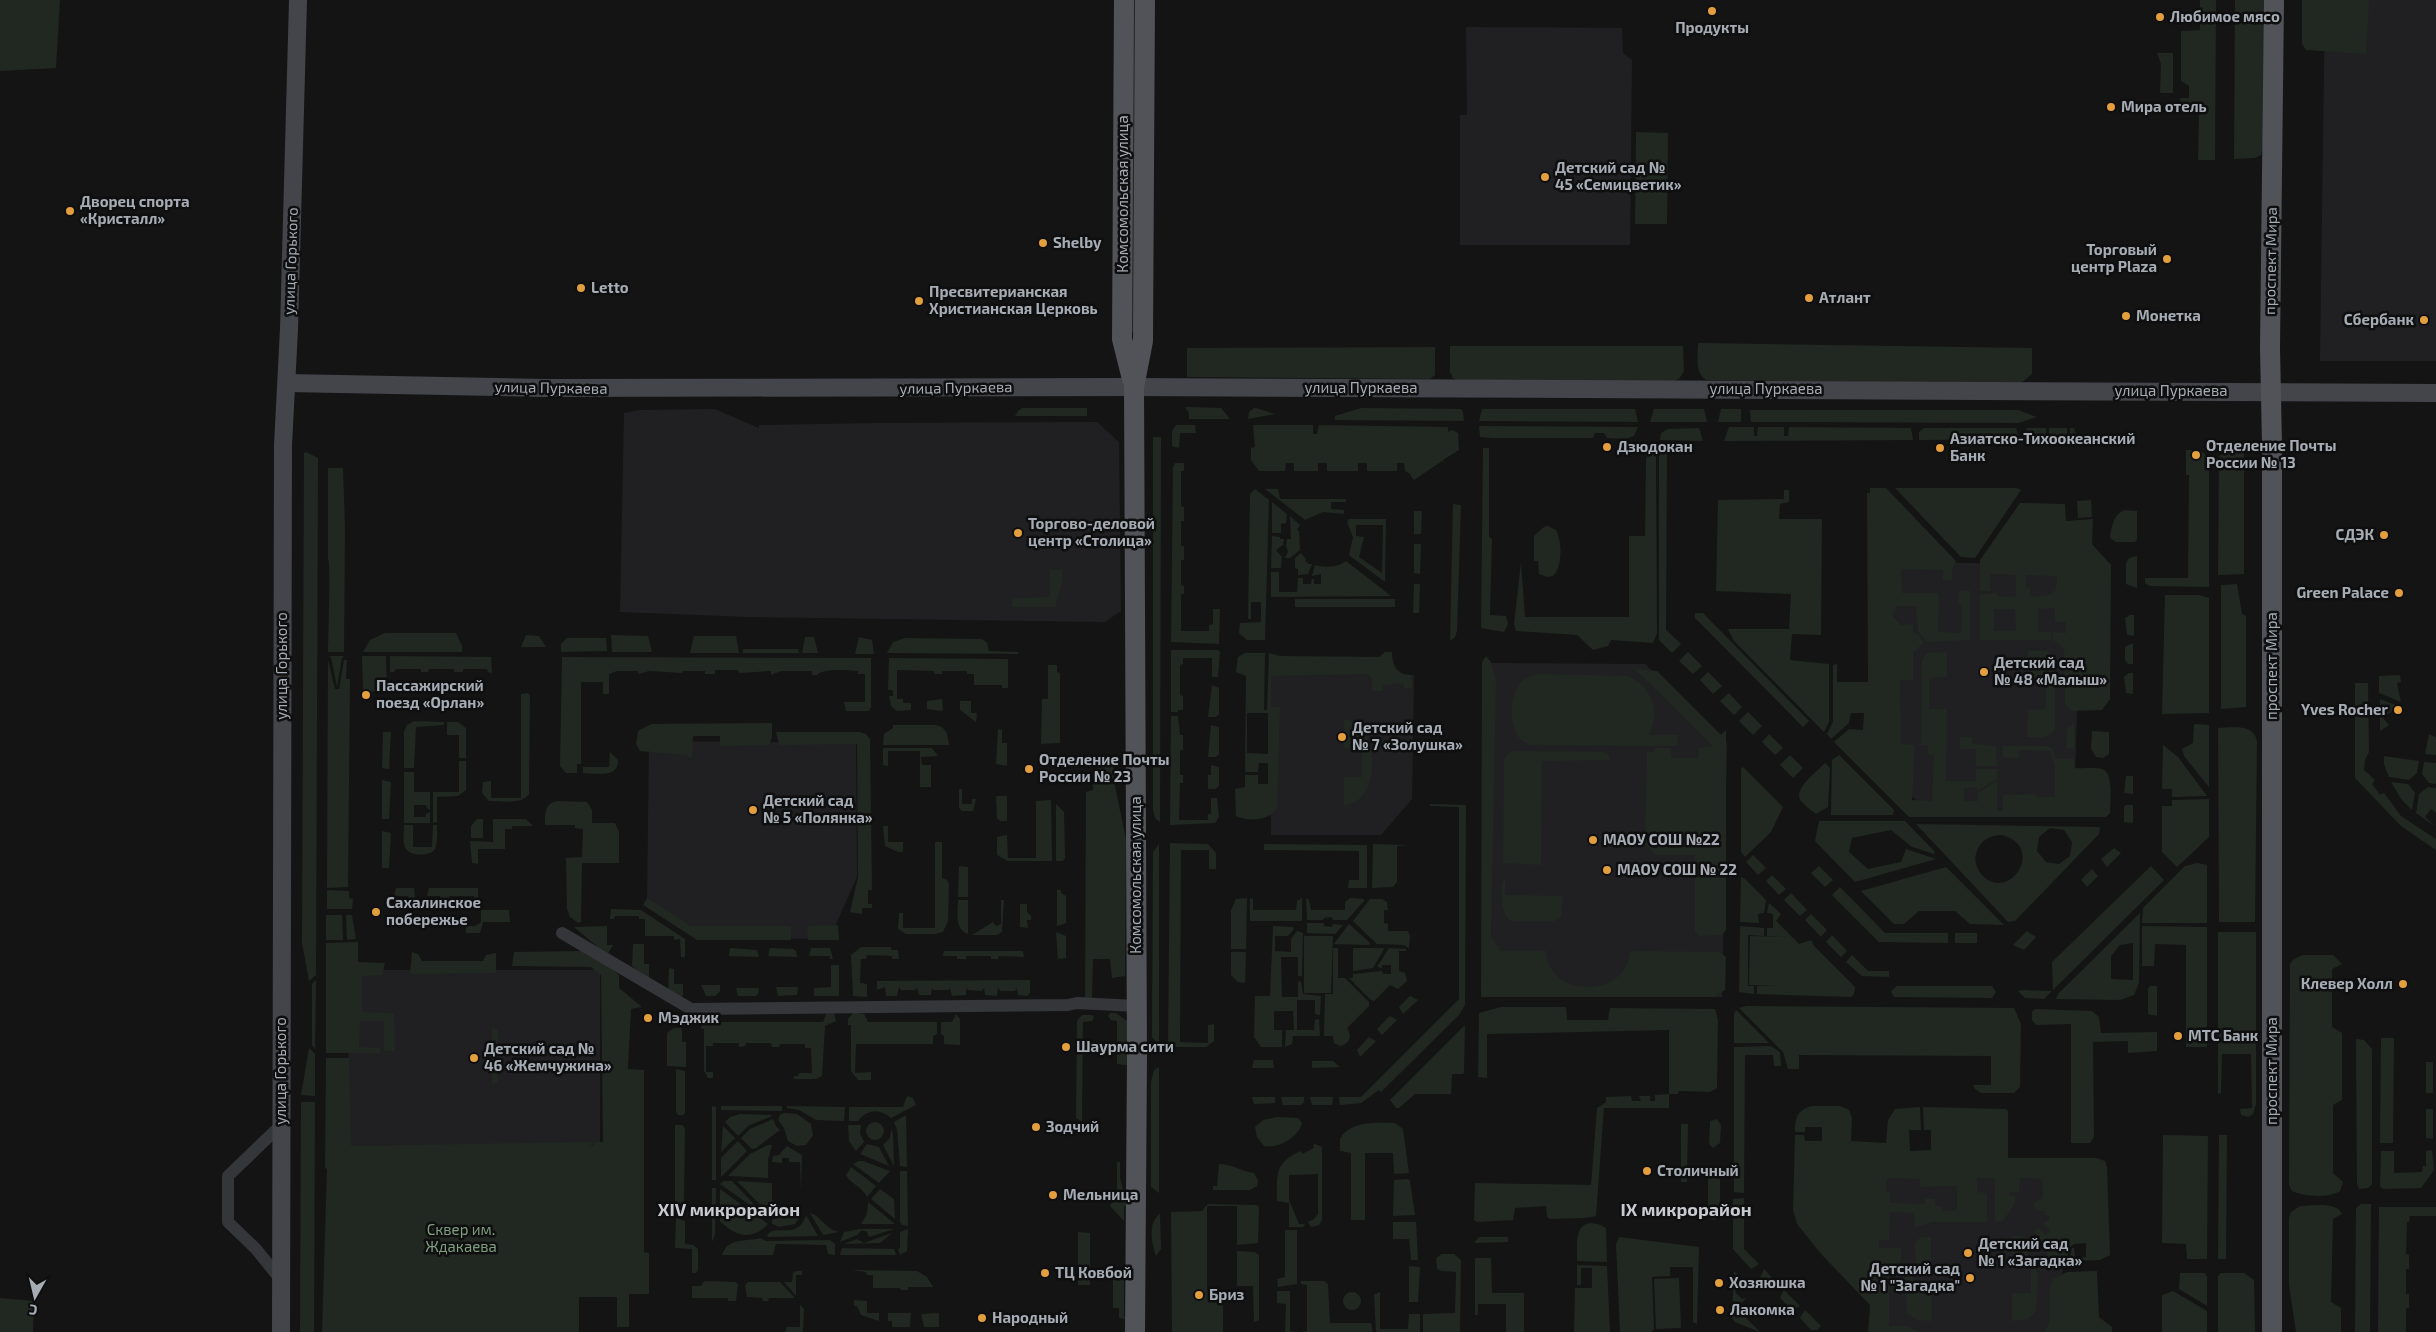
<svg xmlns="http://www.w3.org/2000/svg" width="2436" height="1332" viewBox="0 0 2436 1332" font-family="'Exo 2',sans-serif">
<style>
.built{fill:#202022}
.green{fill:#202821;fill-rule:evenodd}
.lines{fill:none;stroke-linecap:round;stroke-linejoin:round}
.minor{stroke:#35363a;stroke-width:12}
.secondary{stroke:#43454a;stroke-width:18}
.primary{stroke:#515359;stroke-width:20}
.poi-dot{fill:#e39e3e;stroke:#0f0f10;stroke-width:2}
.labels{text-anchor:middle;stroke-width:5;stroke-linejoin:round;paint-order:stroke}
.poi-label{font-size:15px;font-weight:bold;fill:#a6acb4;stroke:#0f0f10;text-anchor:start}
.street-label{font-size:15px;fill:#a6acb4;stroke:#0f0f10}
.park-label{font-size:15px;fill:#7f9e7f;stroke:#0f0f10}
.quarter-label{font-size:18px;font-weight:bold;fill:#c7cad1;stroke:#0f0f10}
</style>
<rect width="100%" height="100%" fill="#141415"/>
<g class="built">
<polygon points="2325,0 2436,0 2436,361 2320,361"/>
<polygon points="1466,27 1622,28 1623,53 1632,60 1630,245 1460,245 1460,115 1467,115"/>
<polygon points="715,409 759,428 759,425 878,423 1097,422 1119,442 1121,611 1105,622 750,617 620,612 624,413 640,410"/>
<polygon points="1892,561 2081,566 2074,817 1934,813 1886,777"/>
<polygon points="1490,663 1645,664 1727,743 1722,997 1491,997"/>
<polygon points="1271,672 1414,675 1412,799 1381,835 1271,835"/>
<polygon points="649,741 856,743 857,877 836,924 836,939 699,938 647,902"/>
<polygon points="349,970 600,970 600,1146 348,1146"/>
<polygon points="1875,1174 2063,1175 2062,1332 1874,1332"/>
</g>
<g class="green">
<polygon points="0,0 60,0 56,68 0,71"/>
<polygon points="1133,0 1138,0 1137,332 1132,332"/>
<polygon points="2200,0 2216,0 2215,160 2198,160 2199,113 2181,113 2180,98 2189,98 2189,86 2181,81 2181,31 2200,30"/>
<polygon points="2235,0 2266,0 2265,132 2261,155 2255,158 2234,159"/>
<polygon points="2302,0 2369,0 2366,54 2306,50 2302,44"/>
<polygon points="2157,53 2173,53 2173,93 2160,93 2161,64"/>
<polygon points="1636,132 1668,133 1667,224 1635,224"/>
<path d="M 1698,343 L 2032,348 L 2032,374 L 2020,384 L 1707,380 C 1694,374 1698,355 1698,343 Z"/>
<polygon points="1450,346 1683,346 1684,371 1679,379 1673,381 1460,381 1453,378 1450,372"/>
<polygon points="1435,347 1435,375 1430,379 1187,377 1187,348"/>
<polygon points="1185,407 1221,408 1230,419 1189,419 1189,413"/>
<polygon points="1022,408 1087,408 1087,416 1015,416 1018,411"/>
<polygon points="1254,408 1256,408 1275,414 1248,419 1249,412"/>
<polygon points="1361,408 1461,409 1463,412 1464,421 1335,420 1335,416"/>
<polygon points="1482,409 1635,409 1638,422 1479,421"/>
<polygon points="1654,409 1704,409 1707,422 1650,422"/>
<polygon points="1721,409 1741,409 1741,422 1718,422"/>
<polygon points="1750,410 2018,410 2037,417 2018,423 1751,422"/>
<polygon points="1176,425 1195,425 1196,433 1180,433 1179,448 1172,446 1172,431"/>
<polygon points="1253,425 1313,425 1313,434 1317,434 1319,425 1448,427 1448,432 1452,430 1458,433 1459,450 1443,460 1444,463 1442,461 1414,480 1409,473 1405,471 1404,463 1397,463 1397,471 1367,471 1367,463 1358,463 1358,471 1327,471 1327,463 1318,463 1318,471 1294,471 1294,463 1286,463 1285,471 1259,471 1251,460 1251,448 1255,447"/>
<polygon points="1479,426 1638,427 1634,436 1626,439 1607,438 1604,433 1595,433 1593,438 1492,438 1480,437"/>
<polygon points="1729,427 1754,427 1754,436 1757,436 1758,427 1784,427 1784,436 1788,436 1789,427 1911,428 1913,440 1724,441"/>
<polygon points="1699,428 1703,441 1660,440 1661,433 1668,429"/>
<polygon points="1924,428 2016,428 2020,439 2025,439 2027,428 2046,428 2046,439 2049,439 2049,428 2067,428 2067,439 2070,439 2070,428 2074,428 2077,439 1919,440 1919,432"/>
<polygon points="1153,437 1161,437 1160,822 1155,818 1153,810"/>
<polygon points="1483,448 1489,448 1489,536 1492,539 1490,615 1506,616 1508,624 1504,632 1481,628"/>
<polygon points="2186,450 2199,450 2209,457 2209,587 2150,586 2145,583 2145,578 2188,578 2189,475 2186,475"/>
<polygon points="2244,451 2244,574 2218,575 2219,457 2224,452"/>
<polygon points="306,452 318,458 316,975 309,981 302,943 304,453"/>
<polygon points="1667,452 1666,630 1681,644 1672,653 1659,640 1659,453"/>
<polygon points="1648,453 1656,454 1656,473 1657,633 1653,643 1611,640 1608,646 1593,650 1577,635 1516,631 1514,624 1521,562 1525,617 1629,617 1629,536 1645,536 1646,459"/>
<polygon points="1175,463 1184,463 1184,471 1181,471 1181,506 1184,507 1184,521 1181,521 1181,546 1184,546 1184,560 1181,560 1181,585 1184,586 1184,594 1181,594 1181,631 1209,631 1209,625 1213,624 1213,609 1220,609 1219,644 1171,642 1173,467"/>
<path d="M 328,468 L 343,468 L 345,528 L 344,652 L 328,652 C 328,639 331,564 328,559 Z"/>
<path d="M 1870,488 L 1886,488 L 1956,561 L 1952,570 L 1952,580 L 1943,580 L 1943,570 L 1901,569 L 1902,593 L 1939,593 L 1938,632 L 1961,633 L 1962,605 L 1958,604 L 1959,591 L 1970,591 L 1970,640 L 1926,642 L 1918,631 L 1916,606 L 1897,606 L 1892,616 L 1901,625 L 1913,624 L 1913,633 L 1918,634 L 1924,643 L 1913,652 L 1913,680 L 1900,680 L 1901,744 L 1915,745 L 1912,800 L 1932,801 L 1934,755 L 1928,754 L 1928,745 L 1921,745 L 1922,659 L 1927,653 L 1947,652 L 1947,677 L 1929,678 L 1929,709 L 1947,709 L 1946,781 L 1976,781 L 1976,749 L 1960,749 L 1960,737 L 1972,737 L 1973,744 L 1996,746 L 1997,766 L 1976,766 L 1976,769 L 1997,769 L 1997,779 L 1977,791 L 1977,787 L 1964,788 L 1964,801 L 1978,801 L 1978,793 L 1997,781 L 1997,811 L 2003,811 L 2003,796 L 2005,795 L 2036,794 L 2037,797 L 2055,797 L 2055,766 L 2050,751 L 2019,750 L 2019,758 L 2003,757 L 2002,746 L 2046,746 L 2052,748 L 2056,759 L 2074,759 L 2074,768 C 2083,769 2094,767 2102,769 C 2114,772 2110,803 2110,813 L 2106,817 L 1909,817 L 1834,742 L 1849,729 L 1863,730 L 1864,713 L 1851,713 L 1849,723 L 1831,739 L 1827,734 L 1833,722 L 1833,665 L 1837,664 L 1837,682 L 1868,682 L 1867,493 L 1870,493 Z"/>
<polygon points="1895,488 2016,488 2021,490 1975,558 1961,557"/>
<polygon points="1255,489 1269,500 1265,640 1247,640 1239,633 1240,623 1261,622 1261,602 1251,602 1251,619 1248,619 1250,494"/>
<polygon points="1265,489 1278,489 1280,499 1346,499 1346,502 1331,502 1331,509 1344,510 1344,514 1323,512 1305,520"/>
<polygon points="1784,490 1789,490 1789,502 1780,504 1779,519 1822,519 1821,635 1792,634 1790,660 1829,664 1829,722 1824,732 1734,641 1728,629 1789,629 1791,594 1716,591 1718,500 1784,499"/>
<polygon points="2091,500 2092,517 2078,518 2077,501"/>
<polygon points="1272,502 1287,514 1286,523 1281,524 1281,533 1272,533"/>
<path d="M 2020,503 L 2065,504 L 2066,521 L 2093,519 L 2092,544 L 2111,565 L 2110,699 L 2102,710 L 2071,711 L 2065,704 L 2064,648 L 2053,640 L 2053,632 L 2066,633 L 2066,622 L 2055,622 L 2055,608 L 2038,609 L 2038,632 L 2051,632 L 2051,640 L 1980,640 L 1980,594 L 1996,593 L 1999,597 L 2016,596 L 2016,575 L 1990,574 L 1990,591 L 1980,591 L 1980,560 ZM 2026,575 L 2057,576 L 2056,590 L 2048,595 L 2030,597 L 2030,588 L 2026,587 ZM 1994,609 L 2015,609 L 2016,631 L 1994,631 Z"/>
<polygon points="1453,504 1461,505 1457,631 1455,637 1450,641"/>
<path d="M 2125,510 L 2137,511 L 2137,539 L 2135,542 L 2116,542 L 2110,538 C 2111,527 2114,513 2125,510 Z"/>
<polygon points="1414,511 1422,511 1421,534 1414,534"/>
<polygon points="1290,516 1300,525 1297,530 1299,531 1300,550 1290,558 1285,558 1288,552 1286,546 1287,539 1291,539"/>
<path d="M 1349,519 L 1386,519 L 1385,582 L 1349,555 L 1353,537 L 1347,522 ZM 1356,525 L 1383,525 L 1382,573 L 1359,557 L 1364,537 L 1356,536 Z"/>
<path d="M 1548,526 L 1556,530 C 1562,541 1563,567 1553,576 L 1547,577 L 1539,574 L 1538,561 L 1534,561 L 1534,536 L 1544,527 Z"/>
<polygon points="1272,536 1280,537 1280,539 1284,539 1283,545 1276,550 1282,557 1281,568 1271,568"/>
<polygon points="1414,544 1421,544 1420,574 1414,573"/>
<polygon points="1301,553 1306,559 1305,561 1309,564 1312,564 1308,574 1298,575 1298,569 1295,568 1295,558"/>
<polygon points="2137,556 2137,588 2126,584 2126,563 2129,558"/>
<path d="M 1346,561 L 1391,596 L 1271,597 L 1271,572 L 1279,572 L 1279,592 L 1297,592 L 1298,578 L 1303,578 L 1303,584 L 1311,584 L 1312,579 L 1314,579 L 1314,584 L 1321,584 L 1321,574 L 1312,576 L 1315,565 C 1326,568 1339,567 1346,561 Z"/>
<polygon points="1050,570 1062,570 1062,584 1055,607 1011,607 1013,598 1050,597"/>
<polygon points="1414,584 1420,584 1419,613 1413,613"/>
<polygon points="2237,584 2242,614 2246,616 2246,707 2221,709 2221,585"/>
<polygon points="2165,595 2199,595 2209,598 2209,713 2162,714"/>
<rect x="1295" y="599" width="100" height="8"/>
<polygon points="1695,613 1703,613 1809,721 1803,727 1695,618"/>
<polygon points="2130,615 2134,615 2134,636 2127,635 2125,618"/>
<polygon points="385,633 456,633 462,646 462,652 363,652 370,640"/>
<polygon points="526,635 539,636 546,647 521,647"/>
<polygon points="611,635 648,636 652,652 612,652"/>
<polygon points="694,636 736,636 739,653 690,653"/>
<polygon points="805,637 814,637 818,653 802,653"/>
<polygon points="859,637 872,640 874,654 855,654"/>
<polygon points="567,638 606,638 607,651 561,652 561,644"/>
<polygon points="905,638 982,639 987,643 989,651 1018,652 1018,654 887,653 893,642"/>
<polygon points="2133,643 2133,664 2128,664 2125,660 2125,647"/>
<polygon points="743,649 798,649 799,653 743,653"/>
<polygon points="1171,650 1218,650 1220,652 1218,677 1212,677 1212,658 1183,658 1183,664 1180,665 1180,695 1183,696 1183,710 1178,710 1178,712 1171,712"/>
<path d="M 2028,650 L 2048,651 L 2055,661 L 2055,729 C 2050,739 2037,737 2027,737 L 2028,710 L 2046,709 L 2046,678 L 2028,678 Z"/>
<path d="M 1385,652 L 1392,652 C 1392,665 1397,675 1411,675 L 1412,688 L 1404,688 L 1403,683 L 1383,685 L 1383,691 L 1372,691 L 1372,680 L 1369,674 L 1271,676 L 1271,707 L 1280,707 L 1277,807 C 1272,821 1248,822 1236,816 L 1235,789 L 1245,787 L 1245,775 L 1258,775 L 1258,784 L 1268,784 L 1268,763 L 1259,763 L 1258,772 L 1245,772 L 1246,676 L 1236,672 L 1238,657 L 1245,653 L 1265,653 L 1264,710 L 1267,710 L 1269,653 L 1280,656 L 1379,657 ZM 1247,713 L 1268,713 L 1268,754 L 1247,753 Z"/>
<polygon points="1688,652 1702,666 1693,674 1679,661"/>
<polygon points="328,656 344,656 342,658 337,687 331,657"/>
<polygon points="362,656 386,656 387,691 363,692"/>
<polygon points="390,656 491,657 492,673 488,672 487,669 463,669 463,672 454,672 454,669 429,669 428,672 421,672 421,669 396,669 394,672 390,672"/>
<path d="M 1486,656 L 1491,662 L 1496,680 L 1491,937 L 1501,951 L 1546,951 C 1548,999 1627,999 1630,951 L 1720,952 L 1726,957 L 1725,990 L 1714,997 L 1481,997 L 1482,662 Z"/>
<path d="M 562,657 L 871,658 L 871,707 L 869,711 L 846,711 L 844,702 L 865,702 L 865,674 L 858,674 L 858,671 C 847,670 823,668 817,675 L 812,675 L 812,671 L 781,671 L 771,675 L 771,671 L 739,673 L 738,670 L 715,670 L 715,674 L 705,674 L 705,671 L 683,671 L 682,673 L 649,671 L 639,674 L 638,671 L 617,671 L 609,674 L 609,694 L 603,694 L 603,682 L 581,682 L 581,764 L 577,764 L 577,773 L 566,773 L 560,766 Z"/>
<polygon points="889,658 1008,659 1008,688 1002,688 1002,685 974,685 974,674 967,674 967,671 942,671 942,674 935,674 934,671 897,670 897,699 903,699 903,703 911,703 911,710 897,711 891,706 889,696 893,696 893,690 888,690"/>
<polygon points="328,660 335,689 339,689 344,660 347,660 346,679 350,679 348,887 327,888"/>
<polygon points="1048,665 1057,665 1057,672 1060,673 1060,743 1041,744 1042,699 1048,699"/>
<polygon points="1635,669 1657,671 1721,735 1726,730 1726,930 1722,935 1699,936 1695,932 1695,855 1656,855 1645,845 1647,752 1654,752 1655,748 1671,748 1671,758 1698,758 1699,748 1713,746"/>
<polygon points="1708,672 1722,686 1713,694 1700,680"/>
<polygon points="2129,673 2133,673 2133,694 2126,693 2124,677"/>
<path d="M 1538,674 L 1628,676 C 1652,687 1661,710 1649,735 L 1678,735 L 1677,746 L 1530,745 C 1525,742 1520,740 1517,735 C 1510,725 1510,696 1518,686 C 1522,679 1530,676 1538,674 Z"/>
<polygon points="2400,675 2401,682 2397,683 2401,702 2379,693 2379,676"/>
<polygon points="2355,683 2368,683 2369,752 2365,760 2364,770 2375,780 2372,784 2380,795 2384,793 2401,816 2436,839 2436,850 2401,826 2355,778"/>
<polygon points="1212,685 1219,688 1219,714 1216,717 1208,717"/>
<path d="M 528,693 L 530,696 L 529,794 C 522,805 501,801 489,801 L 482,793 L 483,782 L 491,781 L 491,798 L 521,798 L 521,694 Z"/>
<polygon points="1729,693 1742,707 1734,715 1720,701"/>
<polygon points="942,699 943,710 941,711 927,709 927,701"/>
<polygon points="2380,699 2398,706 2383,718 2389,725 2380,731"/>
<polygon points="960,701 971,701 971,713 977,713 976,722 960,710"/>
<polygon points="1748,712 1762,726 1753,735 1739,721"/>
<polygon points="1171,716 1178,716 1180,735 1183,735 1183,750 1180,750 1180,775 1183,775 1183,783 1180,783 1179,820 1208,820 1208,814 1211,814 1211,798 1217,798 1219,817 1215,823 1170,825"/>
<path d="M 1344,719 C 1384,725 1379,806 1344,805 L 1344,777 L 1362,777 L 1362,749 L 1344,748 Z"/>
<polygon points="414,721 444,722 444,725 416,727 414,768 404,768 404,731 407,725"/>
<polygon points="447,722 458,722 466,728 466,758 459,758 459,735 447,735"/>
<polygon points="772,723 772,737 769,745 720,746 720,736 693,736 692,759 686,755 640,751 636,744 638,731 651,724"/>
<polygon points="2074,724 2074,749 2066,748 2068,728"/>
<polygon points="2194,724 2209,725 2209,787 2184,756 2182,749 2193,743"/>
<polygon points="893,725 936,725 942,727 947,733 949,745 883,745 884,734 893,728"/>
<polygon points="1211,725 1219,727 1219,754 1216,757 1208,757"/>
<path d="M 2218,728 C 2232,728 2253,723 2257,741 L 2255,922 L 2219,922 Z"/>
<polygon points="998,729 1002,730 1002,743 1007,743 1007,766 996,764"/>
<polygon points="2092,731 2109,732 2109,754 2103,758 2096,757 2091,749"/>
<polygon points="383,732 391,732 389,769 382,768"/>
<polygon points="776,732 860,732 866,734 870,739 872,890 868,890 868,904 872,904 872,908 862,908 862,914 850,912 858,877 857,744 779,745"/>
<polygon points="1769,734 1783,748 1775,755 1762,742"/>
<polygon points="2429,734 2436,737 2436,755 2425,754"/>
<polygon points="2163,745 2178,757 2207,796 2172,797 2172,789 2162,789"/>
<polygon points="883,748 932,748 938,756 921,757 922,765 931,765 931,787 920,787 920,751 888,751 888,766 883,765"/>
<polygon points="1513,751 1604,752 1609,755 1609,760 1542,761 1541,865 1503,863 1504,760 1508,753"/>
<path d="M 610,752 L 618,760 C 619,779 595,773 583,773 L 583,767 L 609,767 Z"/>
<polygon points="1790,755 1803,768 1793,778 1780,765"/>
<polygon points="1839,755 1894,810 1893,815 1831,815 1832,760"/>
<polygon points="2384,756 2419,761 2417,773 2409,780 2389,777 2384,764"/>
<polygon points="459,761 466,761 466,790 458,796 437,797 437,822 433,823 433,792 459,792"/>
<polygon points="2424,762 2436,763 2436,784 2429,783 2422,774"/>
<path d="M 1825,763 L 1830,768 L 1828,807 L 1816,814 C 1811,810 1805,806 1801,801 C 1792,789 1818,771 1825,763 Z"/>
<polygon points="1114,764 1114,781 1126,839 1125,976 1112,978 1110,959 1093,959 1092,999 1085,999 1086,792 1093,790 1093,771 1105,765"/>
<polygon points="1211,765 1219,767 1219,786 1215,789 1208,789 1208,775 1211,775"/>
<polygon points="1743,767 1783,807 1771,832 1745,857 1741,852 1741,769"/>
<polygon points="404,772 414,772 414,792 430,792 430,810 427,808 426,805 414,805 414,817 426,817 426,814 430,812 430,823 404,823"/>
<polygon points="2126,776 2133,776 2133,794 2124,793"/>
<polygon points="382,780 391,782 389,819 382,819"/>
<polygon points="2391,782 2408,784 2415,793 2412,810 2401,799"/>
<polygon points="2428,787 2436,788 2436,813 2431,809 2425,817 2436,827 2416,813 2419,794"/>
<polygon points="959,789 962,789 962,804 972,804 972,799 976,799 973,811 962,811 959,808"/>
<polygon points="998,796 1007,796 1007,821 1000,821 997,818 996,797"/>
<polygon points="2209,799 2209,837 2177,867 2162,852 2162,806 2172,806 2172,800"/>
<polygon points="1051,800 1052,861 1008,861 997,855 997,837 1007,835 1008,858 1036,858 1036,801"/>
<path d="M 558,801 L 587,802 L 592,810 L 592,823 L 615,823 L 619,832 L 619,863 L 582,863 L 581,922 L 578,923 L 570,917 L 567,909 L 566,858 L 582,857 L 583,829 L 575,828 L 575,825 L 545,825 C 545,814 544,803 558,801 Z"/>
<polygon points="1056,804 1064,812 1065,858 1063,861 1056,861"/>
<polygon points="1430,804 1466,805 1465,1005 1459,1015 1381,1092 1379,1090 1361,1103 1340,1105 1339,1097 1361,1097 1459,999 1459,807 1430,806"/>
<polygon points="2126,805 2133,805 2133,823 2124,822 2124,807"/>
<polygon points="477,819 483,819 483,838 471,838 471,826"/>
<polygon points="493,819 526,819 533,826 512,826 512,829 505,829 505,849 478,849 478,864 472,863 470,841 493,842"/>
<polygon points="1819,821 1905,821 1935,852 1934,854 1912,847 1891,830 1852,838 1849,852 1868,869 1901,862 1906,849 1936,859 1855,882 1815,841"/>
<path d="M 1916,824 L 2100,827 L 2099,834 L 2015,921 L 2008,922 ZM 2050,828 L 2064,830 L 2072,842 L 2070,856 L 2059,864 L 2046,862 L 2037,851 L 2039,837 ZM 2002,835 C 2046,846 2010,904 1982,875 C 1977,869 1974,861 1976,854 C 1979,841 1990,835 2002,835 Z"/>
<path d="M 404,825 L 413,825 L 413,847 L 432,847 L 433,825 L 437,825 C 437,832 438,842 435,849 C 430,857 411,856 406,849 C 402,843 404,832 404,825 Z"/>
<polygon points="883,826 888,826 888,842 903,842 903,852 898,852 885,846"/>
<polygon points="382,831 391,833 389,868 382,868"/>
<polygon points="935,842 942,842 942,878 947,880 949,884 948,921 943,932 935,934 906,934 898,929 899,913 903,913 903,928 935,928"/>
<polygon points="1170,843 1208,844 1216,853 1216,869 1209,869 1209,850 1181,850 1180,1042 1208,1043 1208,1025 1214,1024 1214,1041 1206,1047 1168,1047"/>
<polygon points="1159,844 1159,1045 1152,1037 1153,852"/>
<polygon points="1264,844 1367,845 1367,888 1348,888 1349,880 1359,880 1359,851 1264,850"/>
<polygon points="1373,844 1409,845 1397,846 1397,882 1393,887 1372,888"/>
<polygon points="2114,848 2121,853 2107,867 2101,859"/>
<polygon points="1753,855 1766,868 1758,875 1746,862"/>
<polygon points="2197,863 2207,865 2207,923 2142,923 2143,908 2185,866"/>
<polygon points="959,866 968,867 968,897 958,897"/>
<polygon points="1819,866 1833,880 1825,887 1811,873"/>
<polygon points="2151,866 2164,880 2053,990 2052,962"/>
<polygon points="1946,867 2004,925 1970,924 1955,911 1919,911 1904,924 1894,924 1861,891"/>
<polygon points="2092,869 2098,876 2087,887 2081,880"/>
<polygon points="1772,875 1786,889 1779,895 1766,881"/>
<path d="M 1505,877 L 1505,895 L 1563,896 L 1561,918 L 1554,921 L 1511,921 C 1500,916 1500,886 1505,877 Z"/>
<polygon points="1741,877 1745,879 1766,900 1764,913 1758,914 1759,923 1740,922"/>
<polygon points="1840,887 1885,933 1948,933 1948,943 1879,942 1832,895"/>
<polygon points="396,888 414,888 415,899 408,900 408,896 394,896"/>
<polygon points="429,888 478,888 478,900 475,900 474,896 449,896 449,899 441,900 440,896 427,896"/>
<polygon points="327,890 349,891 349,898 353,899 352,909 327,909"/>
<polygon points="1057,890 1061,890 1061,893 1066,896 1066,923 1057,926"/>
<polygon points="1791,893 1807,910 1800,916 1784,900"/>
<polygon points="647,898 691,926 791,926 791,940 697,940 643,905"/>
<polygon points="1247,898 1246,949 1231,949 1231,910 1236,899"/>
<polygon points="1250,898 1253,899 1253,910 1296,910 1297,901 1302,898 1302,921 1250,921"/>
<polygon points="1306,898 1309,900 1311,910 1345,910 1345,902 1350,898 1364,899 1364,901 1347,920 1333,920 1332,917 1324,918 1323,920 1307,920"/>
<polygon points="1370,899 1382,899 1387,902 1388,910 1384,910 1384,923 1388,924 1388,931 1408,931 1410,936 1409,948 1404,945 1377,944 1353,921"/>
<path d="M 958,900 L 968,900 L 968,934 C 954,929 958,912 958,900 Z"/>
<polygon points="1001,900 1004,900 1002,932 997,935 972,935 993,922 996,926 1001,924"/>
<polygon points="1769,903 1781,914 1776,921 1799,944 1811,940 1814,946 1855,987 1854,994 1851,997 1757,994 1757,986 1779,986 1749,985 1750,936 1788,937 1767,936 1767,928 1773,928 1773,914 1767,913"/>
<polygon points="1020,904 1027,904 1027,912 1031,916 1031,920 1027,920 1028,928 1020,927"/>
<polygon points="611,909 641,910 685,939 685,957 681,957 680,939 674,940 674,936 645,936 645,919 639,919 639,916 615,916 614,919 610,919"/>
<polygon points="481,910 509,910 510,922 483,922 480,933 466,933 466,926 475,926 481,922"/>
<path d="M 2140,913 L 2139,983 L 2134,995 L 2120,1000 L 2056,999 L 2058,994 ZM 2133,943 L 2133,980 L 2111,979 L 2111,956 L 2120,945 Z"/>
<polygon points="1811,914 1827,930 1821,937 1805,920"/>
<polygon points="326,915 342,915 343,940 326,940"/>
<polygon points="346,915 352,915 356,939 347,940"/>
<polygon points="1307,923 1324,923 1324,926 1332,927 1333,924 1343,925 1335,934 1307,933"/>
<polygon points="1349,924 1370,943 1369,945 1334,944"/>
<polygon points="838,925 839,940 808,940 807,926"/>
<polygon points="607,926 607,945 613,945 607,955 574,927"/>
<polygon points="1273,926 1293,927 1294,929 1288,936 1275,936 1275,951 1291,952 1291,939 1297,931 1303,933 1302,976 1298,976 1298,957 1281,957 1282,997 1298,997 1298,982 1301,981 1303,994 1321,996 1320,1015 1315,1014 1315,1000 1297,1000 1297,1030 1314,1030 1315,1020 1319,1019 1320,1036 1293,1036 1292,1044 1285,1047 1286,1030 1294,1030 1293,1011 1274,1011 1274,1030 1282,1030 1282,1047 1261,1047 1254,1037 1255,996 1270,996"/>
<polygon points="1740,926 1764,928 1764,936 1748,935 1748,986 1754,986 1754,994 1739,992"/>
<polygon points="2142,926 2207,927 2207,1047 2186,1047 2186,945 2155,944 2154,966 2142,966"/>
<polygon points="2027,931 2036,937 2024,950 2013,945"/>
<polygon points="1056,932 1066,936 1066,958 1058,959 1058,961"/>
<polygon points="2218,932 2256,932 2256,1104 2253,1114 2248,1117 2241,1115 2240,1109 2252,1108 2251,1054 2222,1054 2221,1093 2218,1094"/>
<rect x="1955" y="933" width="22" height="10"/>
<polygon points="1832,935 1847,951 1841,957 1826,942"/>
<polygon points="1304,936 1333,936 1331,993 1304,993"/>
<polygon points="358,942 358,962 385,963 382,975 362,976 362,1012 394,1013 395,1051 384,1051 384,1021 360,1021 359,1047 380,1048 380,1053 326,1053 326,943"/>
<polygon points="633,944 644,944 644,964 649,964 649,980 632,966"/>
<polygon points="861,947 891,947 891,950 898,950 899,959 892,959 892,956 867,955 866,959 861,959 860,983 867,984 867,997 853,996 851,955"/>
<polygon points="730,948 757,950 759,957 729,956"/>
<polygon points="770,948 793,949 796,951 797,957 768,956"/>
<polygon points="811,948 830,948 833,959 830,959 830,956 809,956"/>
<path d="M 1333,948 L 1338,948 L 1338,978 L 1345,978 L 1369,1002 L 1369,1006 L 1347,1028 C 1353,1036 1349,1044 1340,1046 L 1334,1043 L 1333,1036 L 1324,1036 L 1325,994 L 1333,994 Z"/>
<polygon points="1353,948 1383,948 1384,949 1373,968 1353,971"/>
<polygon points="1389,948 1406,949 1406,951 1399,951 1399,971 1405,973 1407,981 1398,989 1390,985 1374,1001 1371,1000 1349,978 1353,978 1353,974 1382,971 1383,974 1391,974 1391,965 1382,965 1382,968 1377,967"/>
<polygon points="583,951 592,952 619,975 619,988 642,1007 631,1009 628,1069 644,1070 644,1252 649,1253 649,1294 629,1294 629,1327 617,1327 617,1297 579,1297 579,1332 322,1332 327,1169 325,1168 326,1058 349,1058 351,1146 593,1142 590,1146 594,1146 595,1142 603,1142 601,975 591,967 512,966 514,952"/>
<polygon points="944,951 1023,951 1024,957 999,956 998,959 991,959 991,956 966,956 966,959 957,959 957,956 943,956"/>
<polygon points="412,952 418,954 422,961 483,961 486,955 496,953 496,973 410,974"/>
<polygon points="1231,952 1246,952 1245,983 1238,982 1231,975"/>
<polygon points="1852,955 1868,971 1889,971 1889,977 1862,976 1846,962"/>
<path d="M 2303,955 L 2333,955 L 2342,964 L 2332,969 L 2332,1027 L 2342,1033 L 2342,1100 L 2333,1105 L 2333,1173 L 2343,1182 L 2340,1191 C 2328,1199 2302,1196 2292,1191 L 2289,1185 L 2290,964 L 2294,959 Z"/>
<polygon points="831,965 839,965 839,996 814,996 814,988 831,987"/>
<polygon points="669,968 674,969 674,984 683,984 683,996 668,995"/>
<polygon points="316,980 315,1049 312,1045 312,984"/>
<polygon points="1030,980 1030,993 1027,996 1018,995 1017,988 1015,991 1001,991 998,988 997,996 985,995 984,988 982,991 968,990 966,988 966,995 952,996 950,988 948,990 934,990 932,988 931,995 919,995 917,988 915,990 901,990 899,987 897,996 886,996 885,987 877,990 877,981"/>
<polygon points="701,985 720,985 720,991 715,996 706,996"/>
<polygon points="1897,986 1992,986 1996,992 1992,998 1894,997 1891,991"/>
<polygon points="2150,986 2157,986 2157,1016 2148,1014 2148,989"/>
<polygon points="776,987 798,987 797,995 778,996"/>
<polygon points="736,988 759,988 758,994 756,996 738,996"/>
<polygon points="2018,991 2023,990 2052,991 2044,999 2025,998"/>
<polygon points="1410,996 1418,1000 1403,1014 1399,1007"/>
<polygon points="1746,1006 2014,1008 2021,1024 2020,1087 2014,1093 1981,1093 1975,1089 1973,1085 1991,1085 1991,1056 1799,1055 1799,1069 1788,1069 1783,1052 1739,1008"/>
<polygon points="1501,1007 1566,1007 1567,1020 1608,1020 1610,1008 1715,1009 1718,1020 1717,1088 1710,1092 1679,1091 1678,1094 1669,1094 1669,1108 1604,1108 1596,1216 1585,1218 1550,1219 1547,1217 1546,1206 1515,1208 1513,1220 1477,1222 1474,1220 1475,1183 1591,1185 1597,1108 1606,1102 1606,1097 1631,1096 1632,1101 1641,1101 1639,1096 1650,1096 1650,1101 1655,1101 1655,1095 1669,1094 1669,1030 1487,1034 1487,1078 1478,1077 1479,1013"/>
<polygon points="2035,1009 2092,1011 2099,1017 2101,1033 2157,1032 2157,1051 2128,1053 2128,1041 2093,1042 2094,1137 2090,1143 2071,1143 2071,1024 2036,1025 2032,1020 2032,1012"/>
<polygon points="1736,1010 1769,1043 1734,1043 1734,1014"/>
<polygon points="854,1012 864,1014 868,1022 937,1022 937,1034 933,1036 933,1044 856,1044 855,1073 871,1072 871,1080 858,1080 851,1071 851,1025 848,1025 848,1019"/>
<polygon points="701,1013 717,1014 719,1022 823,1022 826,1014 834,1013 836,1021 825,1026 822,1076 816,1079 794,1079 794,1076 798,1076 799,1073 812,1073 811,1048 805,1048 805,1044 780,1044 779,1047 772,1047 771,1043 746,1043 745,1046 739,1047 739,1043 713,1043 713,1046 706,1046 706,1072 713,1072 713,1078 708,1078 704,1071 704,1029 701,1029"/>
<polygon points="1110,1013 1116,1013 1127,1021 1127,1065 1117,1064 1117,1021 1111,1020 1108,1016"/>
<polygon points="956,1014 960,1019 960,1045 944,1044 944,1036 941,1034 941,1022 952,1022"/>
<polygon points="1082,1015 1092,1015 1094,1017 1092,1021 1083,1022 1082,1122 1076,1118 1077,1021"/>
<polygon points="1390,1016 1397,1020 1382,1035 1377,1029"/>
<polygon points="1465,1025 1464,1072 1463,1074 1452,1074 1451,1094 1415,1094 1399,1108 1396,1108 1390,1100"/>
<polygon points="492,1028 498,1030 498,1082 492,1084"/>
<polygon points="674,1028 682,1028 682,1042 686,1042 686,1067 667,1066 667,1033"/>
<polygon points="1369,1037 1376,1041 1360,1057 1357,1050"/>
<polygon points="2381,1038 2394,1038 2393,1143 2380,1143"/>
<polygon points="2356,1039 2364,1040 2372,1049 2372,1184 2368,1188 2359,1189 2357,1184"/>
<polygon points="1771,1046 1780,1052 1781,1066 1774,1066 1773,1055 1745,1055 1744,1193 1734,1192 1734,1047"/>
<polygon points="309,1048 315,1054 315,1096 301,1095"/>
<polygon points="1254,1060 1273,1060 1274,1068 1252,1068"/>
<polygon points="1312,1061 1333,1061 1340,1067 1312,1068"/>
<rect x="2426" y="1062" width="7" height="31"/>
<polygon points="1159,1067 1159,1193 1151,1187 1151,1082 1154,1070"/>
<polygon points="676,1069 685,1071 685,1113 683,1115 678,1115 676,1112"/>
<path d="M 907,1096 L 913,1098 L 916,1105 L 891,1118 C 880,1108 867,1109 858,1121 L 849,1121 L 849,1107 L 903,1107 Z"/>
<polygon points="1252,1097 1275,1097 1275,1103 1254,1104"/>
<polygon points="1281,1097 1304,1097 1304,1102 1301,1105 1283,1105"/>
<polygon points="1310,1097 1333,1097 1332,1105 1312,1105"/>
<polygon points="301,1102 315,1102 314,1332 300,1332"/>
<polygon points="712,1106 716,1107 716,1180 712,1180"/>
<polygon points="721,1106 782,1106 782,1111 721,1110"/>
<polygon points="787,1106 845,1107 844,1121 816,1120 799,1110 787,1108"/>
<path d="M 1812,1106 L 1840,1106 L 1849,1110 L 1852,1118 L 1851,1141 L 1886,1143 L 1888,1120 L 1895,1109 L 1920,1107 L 1921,1130 L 1909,1130 L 1910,1151 L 1931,1150 L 1931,1130 L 1924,1130 L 1923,1107 L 2006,1109 L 2008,1111 L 2008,1158 L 2096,1158 L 2105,1161 L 2107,1167 L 2110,1255 L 2100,1260 L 2069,1261 L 2072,1248 L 2074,1248 L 2075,1258 L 2086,1257 L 2086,1243 L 2074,1244 L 2068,1249 L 2067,1261 L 2057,1261 L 2049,1258 L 2034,1231 L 2038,1228 L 2046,1235 L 2050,1231 L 2044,1223 L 2049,1220 L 2049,1215 L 2045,1215 L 2045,1211 L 2037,1210 L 2033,1204 L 2043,1198 L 2042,1179 L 2020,1178 L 2019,1192 L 2009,1192 L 2009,1195 L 2016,1196 L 2014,1205 L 2003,1221 L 1995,1222 L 1995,1178 L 1977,1178 L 1977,1192 L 1987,1193 L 1987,1222 L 1934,1222 L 1915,1227 L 1914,1213 L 1890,1212 L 1889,1240 L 1879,1240 L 1879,1248 L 1901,1248 L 1901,1261 L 1889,1267 L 1889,1326 L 1907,1326 L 1917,1332 L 1868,1332 L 1870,1305 L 1822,1255 L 1797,1224 L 1793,1210 L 1795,1135 L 1804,1135 L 1805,1141 L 1822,1141 L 1822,1127 L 1805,1127 L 1805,1132 L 1795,1132 C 1795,1118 1797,1110 1812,1106 ZM 1887,1178 L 1920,1179 L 1920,1187 L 1957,1186 L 1957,1210 L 1942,1211 L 1942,1207 L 1935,1206 L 1935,1199 L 1925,1198 L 1925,1204 L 1890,1203 L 1890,1192 L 1886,1191 Z"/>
<polygon points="2426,1109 2433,1109 2433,1139 2426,1138"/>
<polygon points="784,1113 797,1114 811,1124 813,1135 806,1145 797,1146 788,1141 784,1128 778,1120 780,1115"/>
<polygon points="740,1114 771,1115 772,1116 748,1126 738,1136 725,1122 730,1117"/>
<polygon points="906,1115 907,1167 900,1166 897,1130 894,1122"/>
<path d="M 1277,1117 L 1298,1118 L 1302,1123 C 1299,1137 1278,1149 1264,1146 L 1257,1137 L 1255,1127 L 1263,1120 Z"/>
<polygon points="773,1119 776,1126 780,1130 756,1148 752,1149 741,1138 750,1129"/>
<polygon points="1717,1119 1721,1125 1720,1143 1713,1148 1709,1144 1710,1121"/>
<circle cx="875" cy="1131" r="9"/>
<path d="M 1395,1123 L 1403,1129 L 1409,1173 L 1394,1174 L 1393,1153 L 1365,1153 L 1365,1220 L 1351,1220 L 1351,1153 L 1340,1151 L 1340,1139 C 1351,1120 1377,1123 1395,1123 Z"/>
<polygon points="1681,1124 1688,1124 1687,1182 1681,1182"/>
<polygon points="675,1125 682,1125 685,1128 684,1204 682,1207 678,1207 678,1205 675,1204"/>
<polygon points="848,1125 861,1125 860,1134 864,1142 856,1151 849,1141"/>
<polygon points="723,1126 735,1138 721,1152"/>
<polygon points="891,1129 893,1134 894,1166 883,1145 890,1138"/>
<polygon points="2163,1135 2208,1136 2207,1259 2187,1259 2186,1244 2162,1243"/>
<polygon points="2219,1135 2227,1135 2226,1259 2218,1259"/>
<polygon points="738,1141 747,1151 721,1177 721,1158"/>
<polygon points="867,1144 879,1147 889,1166 860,1154"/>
<path d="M 1315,1144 L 1322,1147 L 1322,1220 L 1319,1225 L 1311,1227 L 1308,1222 L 1314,1219 L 1318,1214 L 1318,1174 L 1289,1175 L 1289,1200 L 1299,1224 L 1305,1224 L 1303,1227 L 1289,1227 L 1289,1203 L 1277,1201 C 1277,1174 1274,1163 1301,1151 L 1302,1154 L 1314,1148 L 1313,1145 Z"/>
<polygon points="768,1145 772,1145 768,1160 768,1178 728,1176 750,1154"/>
<polygon points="787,1146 802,1155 801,1192 800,1162 789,1162 789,1158 782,1158 782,1163 772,1162 773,1156 779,1155"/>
<polygon points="2432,1150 2434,1170 2421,1188 2383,1189 2380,1186 2381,1151 2394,1151 2394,1173 2422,1172 2423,1166 2426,1166 2426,1151"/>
<polygon points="859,1161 863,1161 890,1171 879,1183 853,1164"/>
<polygon points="1117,1162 1120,1162 1120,1178 1127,1205 1124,1207 1124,1221 1110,1206 1112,1202 1117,1201"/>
<path d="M 1219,1164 C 1233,1164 1240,1171 1254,1173 L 1258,1180 L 1257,1186 L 1250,1190 L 1213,1190 L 1213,1186 L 1217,1186 Z"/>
<path d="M 851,1167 L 876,1186 L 867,1197 C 862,1186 850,1184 846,1175 Z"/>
<polygon points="900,1171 907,1171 908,1226 902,1225 900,1222"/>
<polygon points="1711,1175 1717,1175 1720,1180 1720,1215 1714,1220 1709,1218 1708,1212 1708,1178"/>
<polygon points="1408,1179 1410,1181 1415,1215 1393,1216 1394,1180"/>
<polygon points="724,1181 732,1181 764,1215 720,1184"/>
<polygon points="737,1181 772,1183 772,1215 770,1215"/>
<polygon points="712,1188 716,1188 715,1234 712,1242"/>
<path d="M 720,1189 L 768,1224 C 752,1241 736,1237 720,1221 Z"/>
<polygon points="880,1189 894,1199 895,1219 871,1199"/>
<polygon points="1744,1198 1744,1249 1759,1264 1751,1269 1733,1249 1733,1199"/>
<polygon points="868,1202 895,1224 861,1224 867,1214"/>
<polygon points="1208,1204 1257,1205 1259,1207 1258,1243 1237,1245 1237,1206 1207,1206 1207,1290 1223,1290 1223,1332 1172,1332 1171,1212 1202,1211"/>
<polygon points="2361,1204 2371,1204 2370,1332 2355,1332 2356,1208"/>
<path d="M 2300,1206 C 2311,1206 2337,1201 2342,1214 L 2333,1219 L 2331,1302 L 2341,1308 L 2341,1332 L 2296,1332 L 2289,1285 L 2289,1218 L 2291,1212 Z"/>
<polygon points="2379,1207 2436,1207 2436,1216 2410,1216 2409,1222 2407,1222 2406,1254 2409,1255 2409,1269 2406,1269 2406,1294 2409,1294 2409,1308 2406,1308 2406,1332 2378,1332"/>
<polygon points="793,1213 800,1217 795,1224 779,1227 772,1224 772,1220 782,1214"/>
<path d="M 810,1213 C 821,1216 825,1229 839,1232 L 823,1235 Z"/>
<path d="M 1160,1214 L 1161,1249 L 1156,1256 C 1152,1244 1147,1223 1160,1214 Z"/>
<path d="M 806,1215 L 818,1236 L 768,1237 L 767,1235 C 776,1223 798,1241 806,1215 Z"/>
<polygon points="676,1218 685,1221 685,1244 693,1245 698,1249 698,1270 696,1273 692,1273 692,1249 675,1248"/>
<polygon points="1393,1222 1416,1222 1418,1260 1411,1260 1409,1239 1393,1239"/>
<path d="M 1589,1223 L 1598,1224 L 1606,1228 L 1607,1262 L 1577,1261 C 1578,1248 1573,1227 1589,1223 Z"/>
<polygon points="894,1229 869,1237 867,1232 862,1230 857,1235 840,1242 844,1232 860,1229"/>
<polygon points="908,1229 907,1251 900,1255 898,1249 900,1248 900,1232"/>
<polygon points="1285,1230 1297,1230 1297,1284 1278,1287 1277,1279 1285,1277"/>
<polygon points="1078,1232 1090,1233 1090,1285 1078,1285"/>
<polygon points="892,1233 880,1243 844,1244 857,1239 864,1243"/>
<polygon points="2012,1236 2022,1236 2028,1242 2028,1261 2012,1261"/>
<polygon points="1479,1237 1508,1237 1508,1242 1474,1243"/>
<polygon points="1619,1237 1699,1247 1697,1324 1693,1322 1693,1267 1670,1267 1670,1276 1652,1277 1654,1329 1651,1332 1620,1332 1616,1244"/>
<polygon points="1921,1237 1931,1237 1931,1263 1916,1263 1915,1243"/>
<path d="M 760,1238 L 766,1241 L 830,1240 L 835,1244 L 835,1255 L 828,1254 L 826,1245 L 776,1244 L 773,1255 L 722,1255 C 728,1237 746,1242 760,1238 Z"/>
<polygon points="842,1248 894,1249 896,1255 840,1255"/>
<polygon points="1237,1251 1255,1252 1259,1255 1259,1320 1254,1322 1253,1286 1237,1286"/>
<polygon points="1442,1254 1454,1254 1461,1260 1460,1332 1423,1332 1423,1314 1455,1313 1456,1272 1442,1271 1437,1269 1436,1258"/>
<polygon points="1475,1258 1491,1258 1492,1293 1524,1293 1524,1332 1506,1332 1506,1304 1478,1304 1478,1315 1475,1315"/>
<polygon points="1577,1265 1607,1266 1610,1332 1574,1332 1575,1288 1592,1288 1592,1268 1581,1268 1581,1285 1577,1285"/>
<polygon points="1409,1266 1420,1267 1418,1302 1409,1302"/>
<polygon points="1764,1269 1779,1285 1771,1290 1760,1278"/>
<polygon points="2031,1269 2036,1269 2038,1275 2036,1311 2028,1319 2012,1321 2012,1293 2031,1293"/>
<polygon points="825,1270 802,1271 802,1275 796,1275 796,1296 784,1282 792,1282 793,1273 796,1271"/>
<polygon points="851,1270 917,1271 927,1277 933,1287 908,1287 908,1290 901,1290 900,1288 873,1288 873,1275 867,1275 866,1272"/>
<polygon points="1734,1271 1747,1284 1745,1287 1742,1285 1735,1292 1742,1299 1746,1298 1737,1309 1760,1332 1735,1322 1732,1318"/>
<path d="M 2097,1271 L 2099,1317 L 2112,1327 L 2112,1332 L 2044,1332 C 2055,1325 2046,1292 2052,1280 L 2067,1272 Z"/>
<polygon points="1113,1272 1124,1272 1124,1316 1127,1319 1119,1318 1119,1308 1113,1308"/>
<polygon points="1913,1272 1913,1293 1931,1293 1932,1321 1917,1320 1907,1313 1905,1279 1907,1274"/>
<polygon points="2180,1273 2205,1273 2207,1277 2207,1306 2179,1289"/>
<polygon points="2221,1273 2244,1273 2254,1280 2255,1332 2218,1332 2218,1276"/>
<polygon points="1679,1278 1681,1328 1656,1329 1654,1279"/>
<polygon points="704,1281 735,1282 738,1284 736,1301 728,1301 728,1298 692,1298 692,1286 701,1286"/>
<polygon points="1301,1281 1324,1281 1328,1284 1330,1323 1371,1323 1373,1332 1300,1332 1307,1331 1307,1285 1301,1284"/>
<polygon points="748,1282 780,1282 795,1298 769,1298 768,1301 763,1301 762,1298 747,1297 745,1285"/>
<polygon points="1784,1290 1800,1306 1792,1310 1780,1298"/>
<polygon points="1277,1291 1290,1291 1290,1331 1298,1332 1285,1332 1286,1304 1277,1303"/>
<polygon points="2173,1291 2207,1311 2207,1332 2162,1332 2162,1295"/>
<polygon points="1380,1292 1380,1329 1408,1329 1409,1314 1420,1314 1420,1332 1376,1332 1374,1295"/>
<circle cx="1352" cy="1301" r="9"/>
<polygon points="0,1298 34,1301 33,1332 0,1332"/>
<polygon points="854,1300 867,1301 867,1313 879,1313 879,1321 861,1315 857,1306 854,1306"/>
<polygon points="800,1305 804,1309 803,1332 785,1332 787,1327 800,1327"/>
<polygon points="1805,1310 1821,1326 1817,1330 1811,1330 1800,1318"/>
<polygon points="888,1313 911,1313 910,1327 892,1327 892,1321 888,1321"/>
<polygon points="939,1313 939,1327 924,1327 921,1314"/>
</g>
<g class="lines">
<g class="minor">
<polyline points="562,933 691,1009 1068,1005 1077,1003 1136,1006"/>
<polyline points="280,1126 228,1176 228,1222 256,1249 281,1280"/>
</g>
<g class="secondary">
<polyline points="287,383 543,388 1134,387 2436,393"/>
<polyline points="281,1332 283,445 289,329 298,0"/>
</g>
<g class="primary">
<polyline points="1124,0 1122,339 1132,379"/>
<polyline points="1135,1332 1137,1057 1134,387 1143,341 1145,0"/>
<polyline points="2272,1332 2272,445 2270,348 2274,0"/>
</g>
</g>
<g class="poi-dot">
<circle cx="1712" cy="11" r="5"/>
<circle cx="2160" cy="17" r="5"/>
<circle cx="2111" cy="107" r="5"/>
<circle cx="1545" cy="177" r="5"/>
<circle cx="70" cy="211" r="5"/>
<circle cx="1043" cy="243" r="5"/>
<circle cx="2167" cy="259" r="5"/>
<circle cx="581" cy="288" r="5"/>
<circle cx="1809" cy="298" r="5"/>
<circle cx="919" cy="301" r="5"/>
<circle cx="2126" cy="316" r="5"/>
<circle cx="2424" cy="320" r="5"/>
<circle cx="1607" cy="447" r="5"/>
<circle cx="1940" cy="448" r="5"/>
<circle cx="2196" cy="455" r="5"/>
<circle cx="1018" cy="533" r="5"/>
<circle cx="2384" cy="535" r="5"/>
<circle cx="2399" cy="593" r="5"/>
<circle cx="1984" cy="672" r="5"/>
<circle cx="366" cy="695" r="5"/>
<circle cx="2398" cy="710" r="5"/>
<circle cx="1342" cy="737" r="5"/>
<circle cx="1029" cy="769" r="5"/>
<circle cx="753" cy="810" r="5"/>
<circle cx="1593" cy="840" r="5"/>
<circle cx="1607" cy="870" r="5"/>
<circle cx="376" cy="912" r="5"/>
<circle cx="2403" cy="984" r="5"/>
<circle cx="648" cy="1018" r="5"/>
<circle cx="2178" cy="1036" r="5"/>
<circle cx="1066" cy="1047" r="5"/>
<circle cx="474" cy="1058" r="5"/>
<circle cx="1036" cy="1127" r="5"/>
<circle cx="1647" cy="1171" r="5"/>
<circle cx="1053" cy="1195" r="5"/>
<circle cx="1968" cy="1253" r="5"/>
<circle cx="1045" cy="1273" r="5"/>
<circle cx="1970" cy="1278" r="5"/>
<circle cx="1719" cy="1283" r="5"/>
<circle cx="1199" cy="1295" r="5"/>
<circle cx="1720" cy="1310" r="5"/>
<circle cx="982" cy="1318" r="5"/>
</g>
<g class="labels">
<g class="poi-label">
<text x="2170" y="22">Любимое мясо</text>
<text x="1712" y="33" text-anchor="middle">Продукты</text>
<text x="2121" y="112">Мира отель</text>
<text x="1555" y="173">Детский сад №<tspan x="1555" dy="17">45 «Семицветик»</tspan></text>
<text x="80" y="207">Дворец спорта<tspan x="80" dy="17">«Кристалл»</tspan></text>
<text x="1053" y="248">Shelby</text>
<text x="2157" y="255" text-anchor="end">Торговый<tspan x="2157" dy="17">центр Plaza</tspan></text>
<text x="591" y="293">Letto</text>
<text x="929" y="297">Пресвитерианская<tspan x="929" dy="17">Христианская Церковь</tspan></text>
<text x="1819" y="303">Атлант</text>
<text x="2136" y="321">Монетка</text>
<text x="2414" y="325" text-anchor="end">Сбербанк</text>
<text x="1950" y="444">Азиатско-Тихоокеанский<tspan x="1950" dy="17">Банк</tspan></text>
<text x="2206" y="451">Отделение Почты<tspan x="2206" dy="17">России № 13</tspan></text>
<text x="1617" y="452">Дзюдокан</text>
<text x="1028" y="529">Торгово-деловой<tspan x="1028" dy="17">центр «Столица»</tspan></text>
<text x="2374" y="540" text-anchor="end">СДЭК</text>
<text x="2389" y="598" text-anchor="end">Green Palace</text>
<text x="1994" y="668">Детский сад<tspan x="1994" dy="17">№ 48 «Малыш»</tspan></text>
<text x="376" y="691">Пассажирский<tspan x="376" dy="17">поезд «Орлан»</tspan></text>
<text x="2388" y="715" text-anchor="end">Yves Rocher</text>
<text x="1352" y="733">Детский сад<tspan x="1352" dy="17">№ 7 «Золушка»</tspan></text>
<text x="1039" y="765">Отделение Почты<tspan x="1039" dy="17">России № 23</tspan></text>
<text x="763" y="806">Детский сад<tspan x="763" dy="17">№ 5 «Полянка»</tspan></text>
<text x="1603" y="845">МАОУ СОШ №22</text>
<text x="1617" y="875">МАОУ СОШ № 22</text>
<text x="386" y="908">Сахалинское<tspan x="386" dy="17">побережье</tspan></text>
<text x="2393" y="989" text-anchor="end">Клевер Холл</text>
<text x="658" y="1023">Мэджик</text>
<text x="2188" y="1041">МТС Банк</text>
<text x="1076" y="1052">Шаурма сити</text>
<text x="484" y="1054">Детский сад №<tspan x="484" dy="17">46 «Жемчужина»</tspan></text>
<text x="1046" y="1132">Зодчий</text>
<text x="1657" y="1176">Столичный</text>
<text x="1063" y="1200">Мельница</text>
<text x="1978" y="1249">Детский сад<tspan x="1978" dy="17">№ 1 «Загадка»</tspan></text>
<text x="1960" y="1274" text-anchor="end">Детский сад<tspan x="1960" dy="17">№ 1 "Загадка"</tspan></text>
<text x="1055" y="1278">ТЦ Ковбой</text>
<text x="1729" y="1288">Хозяюшка</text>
<text x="1209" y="1300">Бриз</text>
<text x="1730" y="1315">Лакомка</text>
<text x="992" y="1323">Народный</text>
</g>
<g class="street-label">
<text transform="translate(1123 194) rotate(-90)" y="5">Комсомольская улица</text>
<text transform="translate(291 261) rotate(-88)" y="5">улица Горького</text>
<text transform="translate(2271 261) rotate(-89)" y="5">проспект Мира</text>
<text transform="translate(551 388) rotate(1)" y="5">улица Пуркаева</text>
<text transform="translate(956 388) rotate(-1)" y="5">улица Пуркаева</text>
<text x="1361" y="393">улица Пуркаева</text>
<text x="1766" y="394">улица Пуркаева</text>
<text x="2171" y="396">улица Пуркаева</text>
<text transform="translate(282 666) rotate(-90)" y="5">улица Горького</text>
<text transform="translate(2272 666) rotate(-90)" y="5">проспект Мира</text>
<text transform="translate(1136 875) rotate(-90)" y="5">Комсомольская улица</text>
<text transform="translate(281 1071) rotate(-90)" y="5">улица Горького</text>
<text transform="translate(2272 1071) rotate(-90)" y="5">проспект Мира</text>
</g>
<g class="park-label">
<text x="461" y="1235">Сквер им.<tspan x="461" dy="17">Ждакаева</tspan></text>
</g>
<g class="quarter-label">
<text x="729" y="1216">XIV микрорайон</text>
<text x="1686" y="1216">IX микрорайон</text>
</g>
</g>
<g transform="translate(35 1297) rotate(188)" stroke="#0f0f10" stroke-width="4" paint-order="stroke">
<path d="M0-4L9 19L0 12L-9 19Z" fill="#a6acb4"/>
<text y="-8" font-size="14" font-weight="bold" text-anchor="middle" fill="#a6acb4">С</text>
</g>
</svg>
